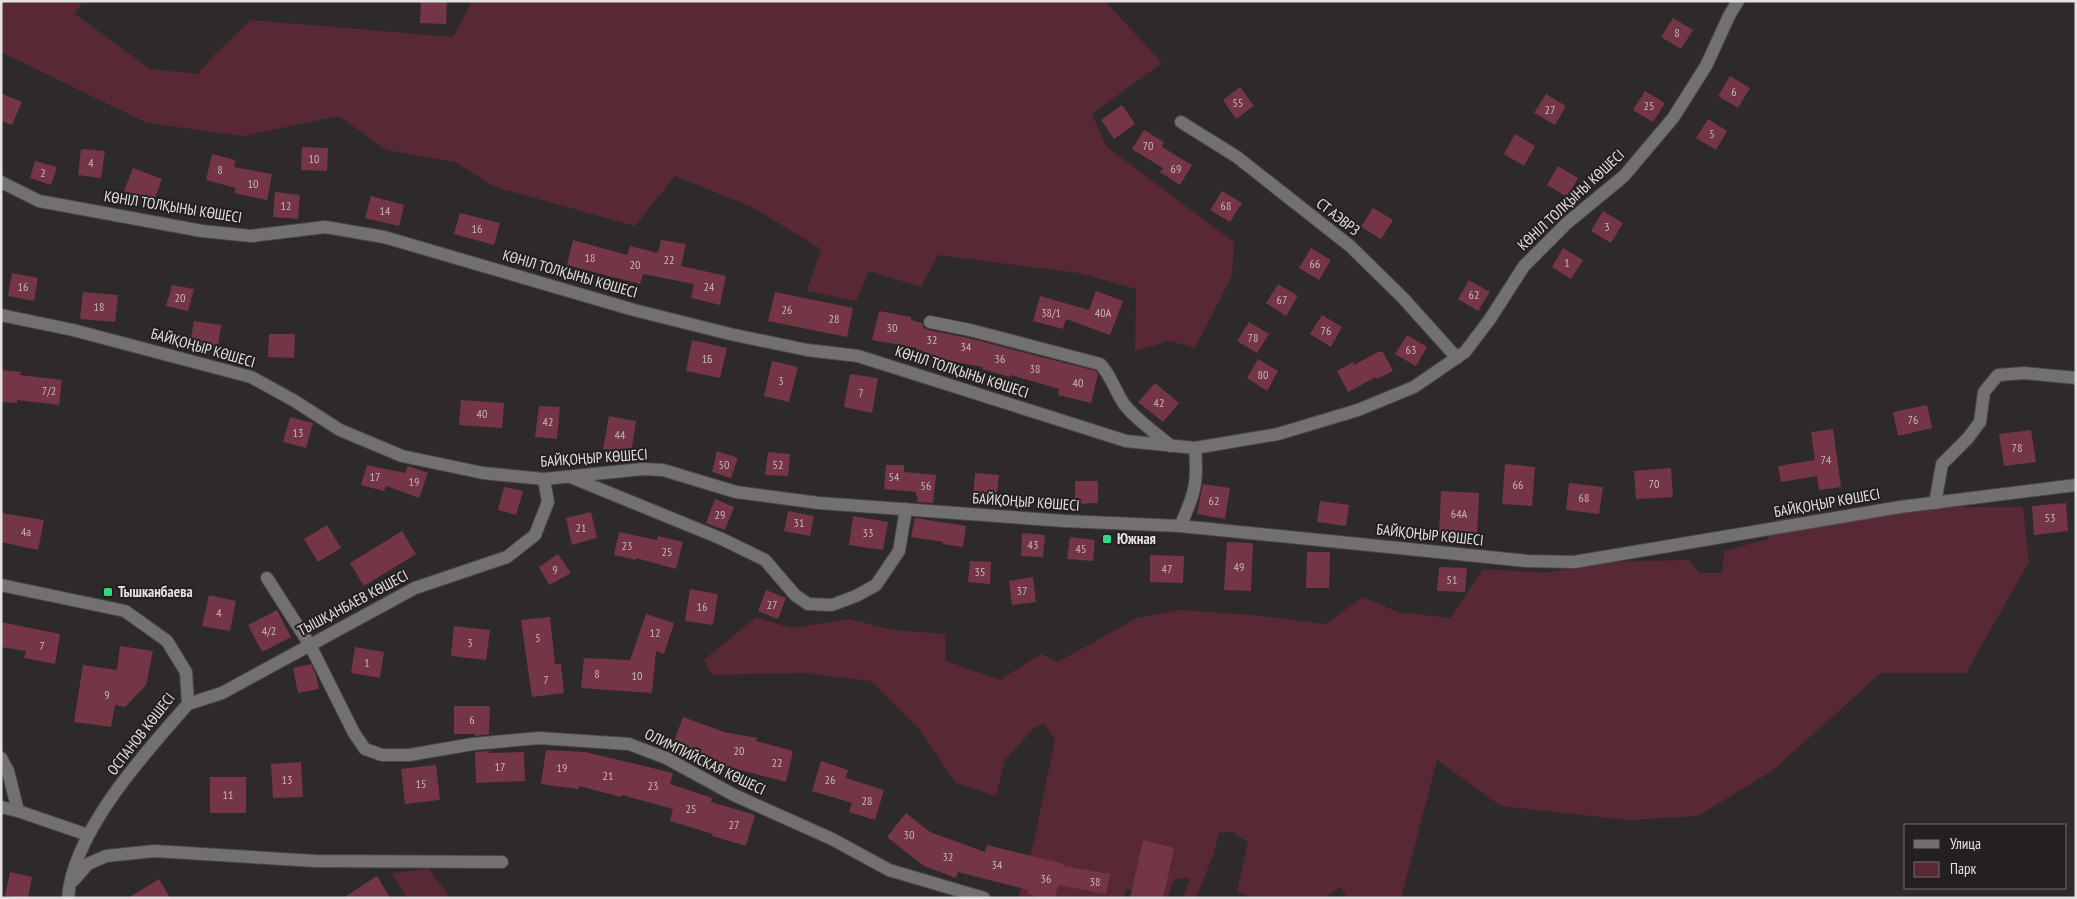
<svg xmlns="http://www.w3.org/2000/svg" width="2077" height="899" viewBox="0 0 2077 899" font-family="'PT Sans Narrow',sans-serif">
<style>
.green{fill:#582935}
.building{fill:#743646}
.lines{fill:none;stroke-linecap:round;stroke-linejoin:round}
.minor-casing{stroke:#4b4647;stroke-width:14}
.minor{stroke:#727070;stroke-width:12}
.poi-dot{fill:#2fd883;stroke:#242020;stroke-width:2}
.labels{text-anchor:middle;stroke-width:4;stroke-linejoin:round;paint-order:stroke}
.number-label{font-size:12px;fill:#c8b6bb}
.street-label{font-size:15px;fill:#e4e1e2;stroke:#242020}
.poi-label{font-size:15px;font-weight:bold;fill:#e4e1e2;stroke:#242020;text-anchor:start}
</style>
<rect width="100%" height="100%" fill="#2e292a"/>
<g class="green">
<polygon points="1,1 83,1 75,14 150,69 198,74 216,53 251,20 453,37 472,1 1105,1 1162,63 1092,114 1106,146 1234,242 1232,276 1195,348 1169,341 1135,351 1136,289 1079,273 938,255 921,287 869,271 856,301 807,291 821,249 752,207 675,176 635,226 495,187 455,162 386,150 339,116 243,136 147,123 1,52"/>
<polygon points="1930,497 1966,507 2023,507 2029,562 1966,673 1881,673 1772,771 1698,816 1628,820 1501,806 1437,760 1401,898 1343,898 1346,895 1340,887 1325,898 1247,898 1247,895 1237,892 1248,842 1232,832 1219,833 1214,853 1196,898 1183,898 1190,878 1174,879 1168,898 1126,889 1124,898 1018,898 1034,841 1055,740 1044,724 1035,727 1005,760 996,796 956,783 919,729 871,681 803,673 712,675 704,660 756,617 791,628 849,619 893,630 945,634 946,661 1000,680 1041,654 1058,662 1137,618 1179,610 1254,615 1326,624 1362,597 1398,612 1450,618 1483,569 1544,573 1603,562 1689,560 1699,573 1722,573 1724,551 1768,539 1775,520"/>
<polygon points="429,869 450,898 407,898 391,873"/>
</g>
<g class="building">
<polygon points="421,1 447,1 446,24 420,23"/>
<polygon points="1673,18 1693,30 1681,49 1661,37"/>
<polygon points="1730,76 1750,88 1738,108 1718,96"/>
<polygon points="1240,87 1254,106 1236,119 1223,100"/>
<polygon points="1645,91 1665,103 1653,122 1633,110"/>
<polygon points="1,93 22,102 12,125 1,121"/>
<polygon points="1546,94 1566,106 1555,125 1534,113"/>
<polygon points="1122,105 1135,124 1114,139 1101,120"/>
<polygon points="1708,119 1727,131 1716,150 1696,138"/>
<polygon points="1144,130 1164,142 1162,147 1192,165 1180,185 1160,172 1163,168 1132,149"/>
<polygon points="1515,134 1535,146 1524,166 1504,154"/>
<polygon points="302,147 328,148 327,171 301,170"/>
<polygon points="81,149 105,151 101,178 78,175"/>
<polygon points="212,154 235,160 234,167 272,174 267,200 234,193 236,188 206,180"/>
<polygon points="35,161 57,167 51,185 30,178"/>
<polygon points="1558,166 1578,178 1567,197 1547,185"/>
<polygon points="133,168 162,179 153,203 124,191"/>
<polygon points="1222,191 1242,203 1230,222 1210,210"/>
<polygon points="275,192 300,195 298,219 273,217"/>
<polygon points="371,196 404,205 399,226 365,218"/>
<polygon points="1373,208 1393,220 1381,239 1361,227"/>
<polygon points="1603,211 1623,223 1611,243 1591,231"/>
<polygon points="460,213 500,223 494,245 454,234"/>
<polygon points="573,240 627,255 630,246 658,253 661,240 686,244 681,266 726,276 720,305 691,298 694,284 643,274 640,284 567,265"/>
<polygon points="1311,248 1331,260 1319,280 1299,268"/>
<polygon points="1563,248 1583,260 1571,279 1552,267"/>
<polygon points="12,273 38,278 34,301 8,296"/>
<polygon points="1469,280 1490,292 1478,311 1458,299"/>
<polygon points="1278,284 1298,296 1286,316 1266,303"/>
<polygon points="172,285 194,289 188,311 166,306"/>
<polygon points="1096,291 1123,301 1110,335 1066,319 1063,329 1033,321 1040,296 1089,310"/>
<polygon points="83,292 118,295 115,322 80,319"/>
<polygon points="775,292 853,308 847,337 768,321"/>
<polygon points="879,311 911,317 911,320 922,323 924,328 928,330 968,338 1096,371 1098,374 1091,403 1058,395 1059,389 1011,375 1010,377 982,369 983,367 950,361 916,351 917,348 872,340"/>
<polygon points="1322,315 1342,327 1331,347 1310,334"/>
<polygon points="194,321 221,325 218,347 190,343"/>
<polygon points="1249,322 1269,334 1257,353 1237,341"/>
<polygon points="269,334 295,334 294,358 268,357"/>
<polygon points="1407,335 1427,347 1416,366 1395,354"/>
<polygon points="692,340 727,348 720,378 686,371"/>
<polygon points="1378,352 1383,352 1393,371 1377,379 1376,377 1348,392 1337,371 1353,362 1354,365"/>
<polygon points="1258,359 1278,371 1267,391 1247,378"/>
<polygon points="772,361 798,367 789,402 764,396"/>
<polygon points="1,370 21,372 20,375 62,380 59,405 17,400 17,403 1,402"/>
<polygon points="850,374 878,378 872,413 844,407"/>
<polygon points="1155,383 1179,403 1163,422 1138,402"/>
<polygon points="461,400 504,403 502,428 459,425"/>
<polygon points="1927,405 1932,428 1898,436 1893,412"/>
<polygon points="539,406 560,407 557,439 535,437"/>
<polygon points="609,416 636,421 631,453 603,449"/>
<polygon points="290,417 313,423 306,448 283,442"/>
<polygon points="1833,429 1841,487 1819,490 1817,476 1781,482 1778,466 1815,460 1811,432"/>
<polygon points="2031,430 2036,462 2004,466 1999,434"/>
<polygon points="717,451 738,458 731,478 712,472"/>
<polygon points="768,452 790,454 788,476 765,475"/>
<polygon points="1505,464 1535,467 1532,506 1502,504"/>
<polygon points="367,465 405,473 408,466 428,473 419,498 386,486 384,491 361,485"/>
<polygon points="886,465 904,465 904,472 936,475 933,503 917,502 918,497 916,496 916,492 884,489"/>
<polygon points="1671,468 1673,497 1636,499 1634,471"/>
<polygon points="975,473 999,475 996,501 973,499"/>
<polygon points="1075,481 1098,481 1098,503 1075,504"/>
<polygon points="1569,483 1603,487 1599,514 1566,510"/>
<polygon points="1203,484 1230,488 1225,519 1197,514"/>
<polygon points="504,487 523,491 516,515 498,510"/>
<polygon points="1441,491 1479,493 1477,537 1439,535"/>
<polygon points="715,499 734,507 725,530 706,523"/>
<polygon points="1320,501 1349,505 1346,526 1317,522"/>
<polygon points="2066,503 2068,531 2034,535 2032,506"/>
<polygon points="788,511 814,516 810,536 784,531"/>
<polygon points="591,512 597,538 572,545 566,518"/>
<polygon points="1,513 44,520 38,550 1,542"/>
<polygon points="853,516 888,522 883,550 849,545"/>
<polygon points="915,518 966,526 963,547 943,544 943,542 911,537"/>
<polygon points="327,525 341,548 318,562 304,539"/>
<polygon points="402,531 416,554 364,586 350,563"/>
<polygon points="619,532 657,540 658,536 683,542 676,569 636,558 636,560 614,555"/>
<polygon points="1022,533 1045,535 1043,557 1021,556"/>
<polygon points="1070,537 1095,540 1093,561 1067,559"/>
<polygon points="1227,542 1253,543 1251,591 1224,590"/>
<polygon points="1307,552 1330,552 1329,588 1306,588"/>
<polygon points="558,554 571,573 549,585 539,567"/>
<polygon points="1150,555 1184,556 1183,583 1150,582"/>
<polygon points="970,561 991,562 990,584 968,582"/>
<polygon points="1439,567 1467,568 1465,592 1437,591"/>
<polygon points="1033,577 1036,602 1012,605 1009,581"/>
<polygon points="690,589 718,594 713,625 685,621"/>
<polygon points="766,590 786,598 778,619 758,611"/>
<polygon points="209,595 236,601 230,631 202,626"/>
<polygon points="277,610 291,637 262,652 248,625"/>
<polygon points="646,614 674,623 664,654 656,651 652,693 581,688 584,658 630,660"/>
<polygon points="550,617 555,664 561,664 564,693 532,697 521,620"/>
<polygon points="1,622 60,634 55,664 24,658 26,651 1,647"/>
<polygon points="454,626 490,630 486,660 451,656"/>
<polygon points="120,646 153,651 146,685 125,707 115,705 111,727 74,722 83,665 117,670"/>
<polygon points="355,647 384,652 380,678 351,673"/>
<polygon points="311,664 316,675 319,689 298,693 293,668"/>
<polygon points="454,706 490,706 489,734 475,736 475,734 454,734"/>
<polygon points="683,717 724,732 757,738 756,741 793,751 786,782 721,765 722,763 673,744"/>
<polygon points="546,750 585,752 673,773 670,784 712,798 711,802 755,815 746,846 712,836 713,834 670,821 673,809 622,795 621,797 579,786 578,789 541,784"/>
<polygon points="489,751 489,753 524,752 525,781 476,783 475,752"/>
<polygon points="821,761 848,770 846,778 884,790 875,820 849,812 852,803 812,791"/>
<polygon points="301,762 303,797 273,798 271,764"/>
<polygon points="436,765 440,800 405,804 401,769"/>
<rect x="210" y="777" width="36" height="36"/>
<polygon points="906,813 930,832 985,852 987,845 1064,864 1063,866 1110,874 1106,894 1058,885 1055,898 1043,898 1028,894 1029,890 958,872 956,878 924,866 887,837"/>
<polygon points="1143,840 1174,848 1163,898 1130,898"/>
<polygon points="10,872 32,877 28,898 5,896"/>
<polygon points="377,876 390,898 343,898"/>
<polygon points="159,879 170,898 128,898"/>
</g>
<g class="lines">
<g class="minor-casing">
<g id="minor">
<polyline points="1181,122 1237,157 1350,246 1403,298 1457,358"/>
<polyline points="1,182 39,201 202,231 251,236 325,227 384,237 634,310 730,334 807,350 858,356 1126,441 1195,448 1278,434 1358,410 1414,387 1465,352 1490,319 1524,266 1567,223 1624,176 1673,118 1706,66 1729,16 1738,1"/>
<polyline points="1,315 73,330 251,377 293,400 340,430 402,456 483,473 544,479 643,469 663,470 736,492 819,503 1065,521 1180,526 1527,561 1574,562 1900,507 2076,485"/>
<path d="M 930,322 L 970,330 L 1100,364 C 1111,375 1115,391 1124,404 C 1135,419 1157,434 1171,446"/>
<polyline points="573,478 722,539 765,560 795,595 808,604 832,605 856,596 876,585 899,551 906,509"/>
<polyline points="1935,503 1942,464 1968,438 1980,422 1984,392 1998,375 2024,373 2076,378"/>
<path d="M 1180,526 C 1195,494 1198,482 1195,448"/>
<polyline points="267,578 310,645 354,733 365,749 382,755 409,755 473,744 539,738 629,744 666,758 734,795 832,839 889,870 984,898"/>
<path d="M 1,585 L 125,611 L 167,641 L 186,672 L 188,704 C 145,753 73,831 68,898"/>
<polyline points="188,704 222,693 415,588 507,557 535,535 548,502 544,479"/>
<polyline points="1,758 8,771 18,811"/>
<polyline points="1,807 18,811 88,835"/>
<polyline points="74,880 88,864 106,856 154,851 315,861 502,862"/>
</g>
</g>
<use href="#minor" class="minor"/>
</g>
<g class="poi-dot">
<rect x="1102" y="534" width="10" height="10" rx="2.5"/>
<rect x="103" y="587" width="10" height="10" rx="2.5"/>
</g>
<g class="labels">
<g class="number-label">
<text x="1677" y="37">8</text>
<text x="1734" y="96">6</text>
<text x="1238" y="107">55</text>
<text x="1649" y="110">25</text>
<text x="1550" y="114">27</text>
<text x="1712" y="138">5</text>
<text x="1148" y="150">70</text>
<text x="314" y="163">10</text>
<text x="91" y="167">4</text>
<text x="1176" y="173">69</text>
<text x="220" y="174">8</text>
<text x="43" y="177">2</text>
<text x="253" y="188">10</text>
<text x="286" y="210">12</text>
<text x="1226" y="210">68</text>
<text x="385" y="215">14</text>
<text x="1607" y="231">3</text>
<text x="477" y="233">16</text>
<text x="590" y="262">18</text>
<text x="669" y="264">22</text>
<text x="1567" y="267">1</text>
<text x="1315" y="268">66</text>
<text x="635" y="269">20</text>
<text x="23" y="291">16</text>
<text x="709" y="291">24</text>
<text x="1474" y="299">62</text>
<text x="180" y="302">20</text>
<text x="1282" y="304">67</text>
<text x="99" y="311">18</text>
<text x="787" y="314">26</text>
<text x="1051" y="317">38/1</text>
<text x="1103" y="317">40А</text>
<text x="834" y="323">28</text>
<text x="892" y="332">30</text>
<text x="1326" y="335">76</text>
<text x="1253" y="342">78</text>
<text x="932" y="344">32</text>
<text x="966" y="351">34</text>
<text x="1411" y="354">63</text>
<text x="707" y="363">1Б</text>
<text x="1000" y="363">36</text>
<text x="1035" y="373">38</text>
<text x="1263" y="379">80</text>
<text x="781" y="385">3</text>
<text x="1078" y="387">40</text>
<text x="49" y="395">7/2</text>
<text x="861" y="397">7</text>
<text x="1159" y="407">42</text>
<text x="482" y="418">40</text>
<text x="1913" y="424">76</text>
<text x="548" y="426">42</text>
<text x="298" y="437">13</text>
<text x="620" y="439">44</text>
<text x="2017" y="452">78</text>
<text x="1826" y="464">74</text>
<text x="724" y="469">50</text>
<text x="778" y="469">52</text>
<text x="375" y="481">17</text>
<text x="894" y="481">54</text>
<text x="414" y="486">19</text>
<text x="1654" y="488">70</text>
<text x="1518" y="489">66</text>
<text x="926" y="490">56</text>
<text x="1584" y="502">68</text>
<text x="1214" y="505">62</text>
<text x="1459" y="518">64А</text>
<text x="720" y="519">29</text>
<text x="2050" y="522">53</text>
<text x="799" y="527">31</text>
<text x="581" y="532">21</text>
<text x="26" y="536">4а</text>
<text x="868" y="537">33</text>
<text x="1033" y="549">43</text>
<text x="627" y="550">23</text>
<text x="1081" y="553">45</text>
<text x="667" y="556">25</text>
<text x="1239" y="571">49</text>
<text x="1167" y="573">47</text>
<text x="555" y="574">9</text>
<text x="980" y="576">35</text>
<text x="1452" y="584">51</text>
<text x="1022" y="595">37</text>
<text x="772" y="609">27</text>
<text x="702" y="611">16</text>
<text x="219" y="617">4</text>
<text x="269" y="635">4/2</text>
<text x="655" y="637">12</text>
<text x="538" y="642">5</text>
<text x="470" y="647">3</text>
<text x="42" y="650">7</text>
<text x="367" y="667">1</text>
<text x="597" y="678">8</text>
<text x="637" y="680">10</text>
<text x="546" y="684">7</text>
<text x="107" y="699">9</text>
<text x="472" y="724">6</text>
<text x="739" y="755">20</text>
<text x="777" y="767">22</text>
<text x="500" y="771">17</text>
<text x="562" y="772">19</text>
<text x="608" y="780">21</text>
<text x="287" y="784">13</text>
<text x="830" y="784">26</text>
<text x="421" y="788">15</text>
<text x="653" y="790">23</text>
<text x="228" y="799">11</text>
<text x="867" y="805">28</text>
<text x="691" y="813">25</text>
<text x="734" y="829">27</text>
<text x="909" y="839">30</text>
<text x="948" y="861">32</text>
<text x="997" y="869">34</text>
<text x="1046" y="883">36</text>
<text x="1095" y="886">38</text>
</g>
<g class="street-label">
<text transform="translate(1571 200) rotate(-43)" y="5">КӨНІЛ ТОЛҚЫНЫ КӨШЕСІ</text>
<text transform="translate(173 207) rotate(9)" y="5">КӨНІЛ ТОЛҚЫНЫ КӨШЕСІ</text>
<text transform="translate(1338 217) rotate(38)" y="5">СТ АЭВРЗ</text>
<text transform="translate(570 274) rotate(16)" y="5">КӨНІЛ ТОЛҚЫНЫ КӨШЕСІ</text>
<text transform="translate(203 348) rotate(16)" y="5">БАЙҚОҢЫР КӨШЕСІ</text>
<text transform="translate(962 372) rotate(18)" y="5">КӨНІЛ ТОЛҚЫНЫ КӨШЕСІ</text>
<text transform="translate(594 458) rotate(-4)" y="5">БАЙҚОҢЫР КӨШЕСІ</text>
<text transform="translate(1026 502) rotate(4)" y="5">БАЙҚОҢЫР КӨШЕСІ</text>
<text transform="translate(1827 503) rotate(-10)" y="5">БАЙҚОҢЫР КӨШЕСІ</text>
<text transform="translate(1430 535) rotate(6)" y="5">БАЙҚОҢЫР КӨШЕСІ</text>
<text transform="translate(353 603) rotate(-28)" y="5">ТЫШҚАНБАЕВ КӨШЕСІ</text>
<text transform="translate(141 734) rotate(-52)" y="5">ОСПАНОВ КӨШЕСІ</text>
<text transform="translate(705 762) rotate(26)" y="5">ОЛИМПИЙСКАЯ КӨШЕСІ</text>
</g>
<g class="poi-label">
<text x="1117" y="544">Южная</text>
<text x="118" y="597">Тышканбаева</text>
</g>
</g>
<rect width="2077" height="899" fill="none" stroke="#e4e1e2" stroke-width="5"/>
<rect x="1904" y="824" width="162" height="65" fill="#242020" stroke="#716d6e"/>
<rect x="1914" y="840" width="25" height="8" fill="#727070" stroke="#716d6e"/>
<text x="1950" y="849" font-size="15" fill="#e4e1e2">Улица</text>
<rect x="1914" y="862" width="25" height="15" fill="#582935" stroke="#716d6e"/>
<text x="1950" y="874" font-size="15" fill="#e4e1e2">Парк</text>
</svg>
